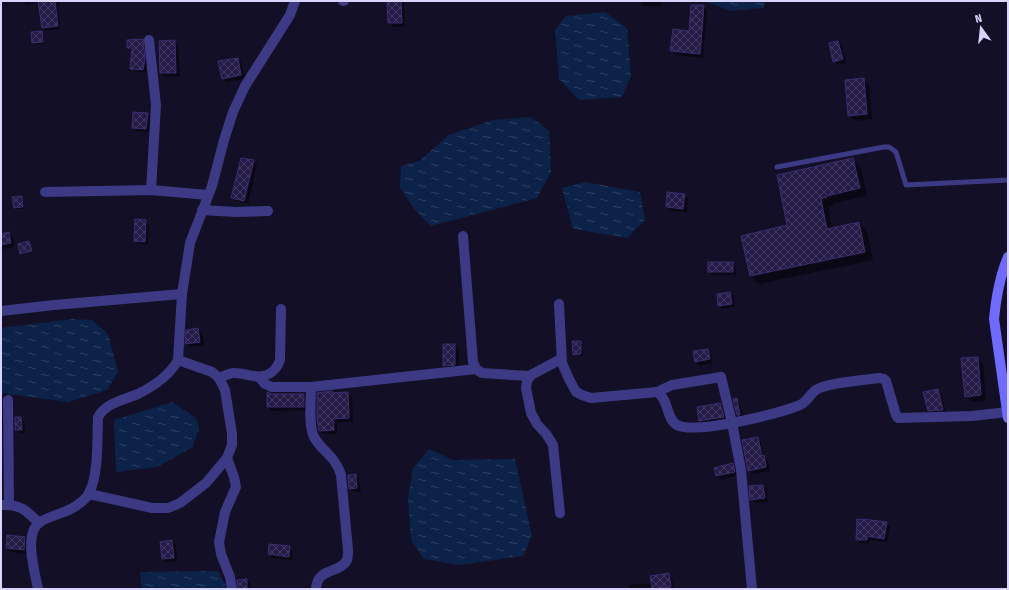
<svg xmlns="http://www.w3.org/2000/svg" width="1009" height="590" viewBox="0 0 1009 590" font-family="'Fira Sans Condensed',sans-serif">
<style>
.water{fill:url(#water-ripples)}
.shadow{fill:#0007}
.building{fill:url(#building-cross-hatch);stroke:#3b2d73}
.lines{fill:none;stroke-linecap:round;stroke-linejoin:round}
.service{stroke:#3d3a85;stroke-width:5}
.minor{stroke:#3d3a85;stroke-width:10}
.secondary{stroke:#6f6bff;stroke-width:10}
</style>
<defs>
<pattern id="water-ripples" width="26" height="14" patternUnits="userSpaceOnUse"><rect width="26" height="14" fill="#0c2248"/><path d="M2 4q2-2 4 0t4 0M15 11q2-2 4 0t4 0" fill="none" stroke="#2f4163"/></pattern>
<pattern id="building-cross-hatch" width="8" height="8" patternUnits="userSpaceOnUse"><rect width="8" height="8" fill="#241b47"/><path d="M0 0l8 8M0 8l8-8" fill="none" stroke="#433b63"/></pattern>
</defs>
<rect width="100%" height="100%" fill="#130f26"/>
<g class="water">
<polygon points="704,1 765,1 764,8 731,11"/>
<polygon points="605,12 627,28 631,76 622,97 579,100 559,79 555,30 566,16"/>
<polygon points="531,117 549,131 551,172 537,198 431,226 415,210 400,187 401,166 419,161 449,135 493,120"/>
<polygon points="585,182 640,192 645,220 627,238 573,229 562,188"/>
<polygon points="72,319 92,320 108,334 118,372 107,390 68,402 1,393 1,328"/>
<polygon points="172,402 196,418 199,428 193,447 157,467 116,472 114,420"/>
<polygon points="429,449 453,460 515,459 532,536 523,556 459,565 424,559 411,540 408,499 413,468"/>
<polygon points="218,571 225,584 225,589 142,589 140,572"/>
</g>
<g class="shadow">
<polygon points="24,1 59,1 60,6 58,7 60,29 45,31 43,28 40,2 26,5"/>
<polygon points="401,1 404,4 405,26 393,27 389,23"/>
<polygon points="639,1 661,1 661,7 643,6"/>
<polygon points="661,1 677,1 676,3"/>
<polygon points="703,6 707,10 703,58 675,55 671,51 690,32"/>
<polygon points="41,32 43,34 44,44 35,44 33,43"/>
<polygon points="142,40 145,42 147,62 146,73 134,71 131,69 133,50 131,50 128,48"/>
<polygon points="175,41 178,45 180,76 165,77 161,73"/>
<polygon points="838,42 842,46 846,63 838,65 834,61"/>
<polygon points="237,59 241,62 245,79 227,82 223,79"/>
<polygon points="863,79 869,85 872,119 855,121 849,115"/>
<polygon points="147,114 151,118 150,132 136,131 133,128"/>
<polygon points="853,160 861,168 867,196 834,203 834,205 828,206 833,229 859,223 867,231 873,260 759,284 751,276 742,237 789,226"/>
<polygon points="254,161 257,165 248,204 236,201 232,197"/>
<polygon points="685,195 688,198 687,212 670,211 667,207"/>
<polygon points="21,197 23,199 24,209 16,209 15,208"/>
<polygon points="146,221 149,225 148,245 139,244 135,241"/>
<polygon points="9,233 13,237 14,247 4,249 1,246 1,235"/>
<polygon points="29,242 33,252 23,255 21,253"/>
<polygon points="732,263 736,267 736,275 712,275 709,271"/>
<polygon points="730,293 734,297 735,307 723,309 719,305"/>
<polygon points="198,329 202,333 204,345 190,347 187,344"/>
<polygon points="581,342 582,343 583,356 575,356 574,354"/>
<polygon points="444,345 455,345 459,349 459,368 447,369 444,366"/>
<polygon points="707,350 711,354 713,363 700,366 696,362"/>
<polygon points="977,358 983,364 986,401 972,402 966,397"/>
<polygon points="937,390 941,393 946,414 933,414 929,410"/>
<polygon points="331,392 333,394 348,393 352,397 353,422 337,422 337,434 323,434 320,431"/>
<polygon points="272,394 304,394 308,398 307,410 272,411 268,407"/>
<polygon points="736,400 740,403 744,418 742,419 738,415"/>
<polygon points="720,404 724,408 727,421 704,424 700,420"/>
<polygon points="1,417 5,420 5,429 1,430"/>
<polygon points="20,418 24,421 25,433 20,433 16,430"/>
<polygon points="757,438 761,442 764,457 768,460 770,471 752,474 749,470"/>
<polygon points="733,464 736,467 738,475 721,480 717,476 715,469"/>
<polygon points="356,475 359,479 361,492 354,492 350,489"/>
<polygon points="763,486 767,490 768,502 755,503 751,499"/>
<polygon points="886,523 890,527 887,542 870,540 870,544 861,543 857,540"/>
<polygon points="25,538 29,542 27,554 10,552 7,548"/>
<polygon points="172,541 176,545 177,561 166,562 163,559"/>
<polygon points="289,547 293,551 292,560 273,558 269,554"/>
<polygon points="669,574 672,578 674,589 630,589 629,585 652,583"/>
<polygon points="247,580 251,584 251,589 239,589"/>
</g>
<g class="building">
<polygon points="38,1 55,1 58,26 42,28"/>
<polygon points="387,1 401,1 402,23 388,23"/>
<polygon points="691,5 704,5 700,54 670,51 673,29 689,31"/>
<polygon points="42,31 43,42 32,43 31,32"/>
<polygon points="143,39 145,59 143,70 130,69 132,48 127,48 127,40"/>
<polygon points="175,40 176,73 160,73 159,41"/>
<polygon points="838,41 843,59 833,62 829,43"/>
<polygon points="238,58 241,75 222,79 218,61"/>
<polygon points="864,78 867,114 848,116 845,80"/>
<polygon points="133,112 148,113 146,129 132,128"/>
<polygon points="241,158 254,160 244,201 231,198"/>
<polygon points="853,158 860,188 827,196 827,197 821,199 827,229 859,222 865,252 750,276 741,236 787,225 777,175"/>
<polygon points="667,192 685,194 683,209 666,207"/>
<polygon points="22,196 23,207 14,208 12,197"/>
<polygon points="135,219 146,220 145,242 134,241"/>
<polygon points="9,232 11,243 1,245 1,234"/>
<polygon points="29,241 32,251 20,254 18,244"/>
<rect x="708" y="262" width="25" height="10"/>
<polygon points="730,292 732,304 718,306 717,294"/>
<polygon points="198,328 200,342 185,344 186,330"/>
<polygon points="572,341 581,341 581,354 573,355"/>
<polygon points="443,344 455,344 455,365 443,366"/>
<polygon points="708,349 710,359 695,362 693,351"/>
<polygon points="978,357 981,395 965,397 961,358"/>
<polygon points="938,389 943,410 928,411 923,392"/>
<polygon points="332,391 332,393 348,392 349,418 333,419 334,430 319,431 317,419 317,393"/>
<polygon points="267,392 272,394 304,394 304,407 267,407"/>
<polygon points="737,398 740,415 737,415 733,399"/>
<polygon points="720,403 724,417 699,421 697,407"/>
<polygon points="15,417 21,417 22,430 15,430"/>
<polygon points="758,437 762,456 764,455 766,467 748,471 742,440"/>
<polygon points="733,463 735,472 716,476 714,468"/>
<polygon points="356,474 357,488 349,489 348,475"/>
<polygon points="763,485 765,498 750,500 749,486"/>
<polygon points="857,519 871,520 887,522 884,539 867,536 867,540 856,540"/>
<polygon points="7,535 25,537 24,550 6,548"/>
<polygon points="172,540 174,558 162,559 160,542"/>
<polygon points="269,544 290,546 289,557 268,554"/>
<polygon points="669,573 671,587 652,589 650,576"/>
<polygon points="247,579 247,589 238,589 237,580"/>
</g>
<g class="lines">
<polyline class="service" points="777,167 884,147 889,147 896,152 906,185 1008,180"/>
<g class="minor">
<polyline points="343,1 344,1"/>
<polyline points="149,40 156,105 151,190"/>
<polyline points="45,192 151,190 208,195"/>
<polyline points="202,210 236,212 268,211"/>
<polyline points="463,236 473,362 476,369 482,373 529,376"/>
<path d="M 559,304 L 562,363 L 569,379 L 576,392 L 582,395 L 591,398 L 657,392 C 669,399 666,419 677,425 C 696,435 780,413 800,405 C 807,402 810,394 816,390 C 825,383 866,380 879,378 L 884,379 L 886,381 L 896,415 L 898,418 L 972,416 L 1008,412"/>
<polyline points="1,311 54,305 182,294"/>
<polyline points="259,377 265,384 272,387 311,387 476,369"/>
<path d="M 219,378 C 224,376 229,373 234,373 C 241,373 247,375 253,376 C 266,378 276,372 280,360 L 281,309"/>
<path d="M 311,387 C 311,400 308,426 314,437 C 322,452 335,455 341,475 L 348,550 C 348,553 348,557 347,560 C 340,574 317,567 316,589"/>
<polyline points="657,392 672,385 721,377 732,423 741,470 752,589"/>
<polyline points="8,400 9,505"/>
<polyline points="227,458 234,477 236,487 225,512 219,542 221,554 230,577 232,589"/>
<polyline points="89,494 152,508 168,508 180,503 206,483 227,458 232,445 232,434 225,390 219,378 212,372 178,360"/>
<path d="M 1,505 C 20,504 26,510 39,523"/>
<polyline points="560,513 553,445 547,435 537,424 531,413 526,388 527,381 531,375 561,359"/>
<path d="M 38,589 C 35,572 23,534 40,522 C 50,516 61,514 71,509 C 78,505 86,500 89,493 C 99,474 97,439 98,417 C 106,403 123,400 138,394 C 154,386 170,375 178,360 L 182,294 L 190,243 L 212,186 L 224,140 L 233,112 L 245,86 L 290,15 L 295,1"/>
</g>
<path class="secondary" d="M 1008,257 C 1000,276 996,298 994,319 L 1008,418"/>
</g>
<rect width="1009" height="590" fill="none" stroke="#d9d4ff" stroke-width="4"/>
<g transform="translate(981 28) rotate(345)" stroke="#130f26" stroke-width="3" paint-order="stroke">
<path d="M0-3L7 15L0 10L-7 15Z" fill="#d9d4ff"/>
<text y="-6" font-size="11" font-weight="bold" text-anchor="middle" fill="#d9d4ff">N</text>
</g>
</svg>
